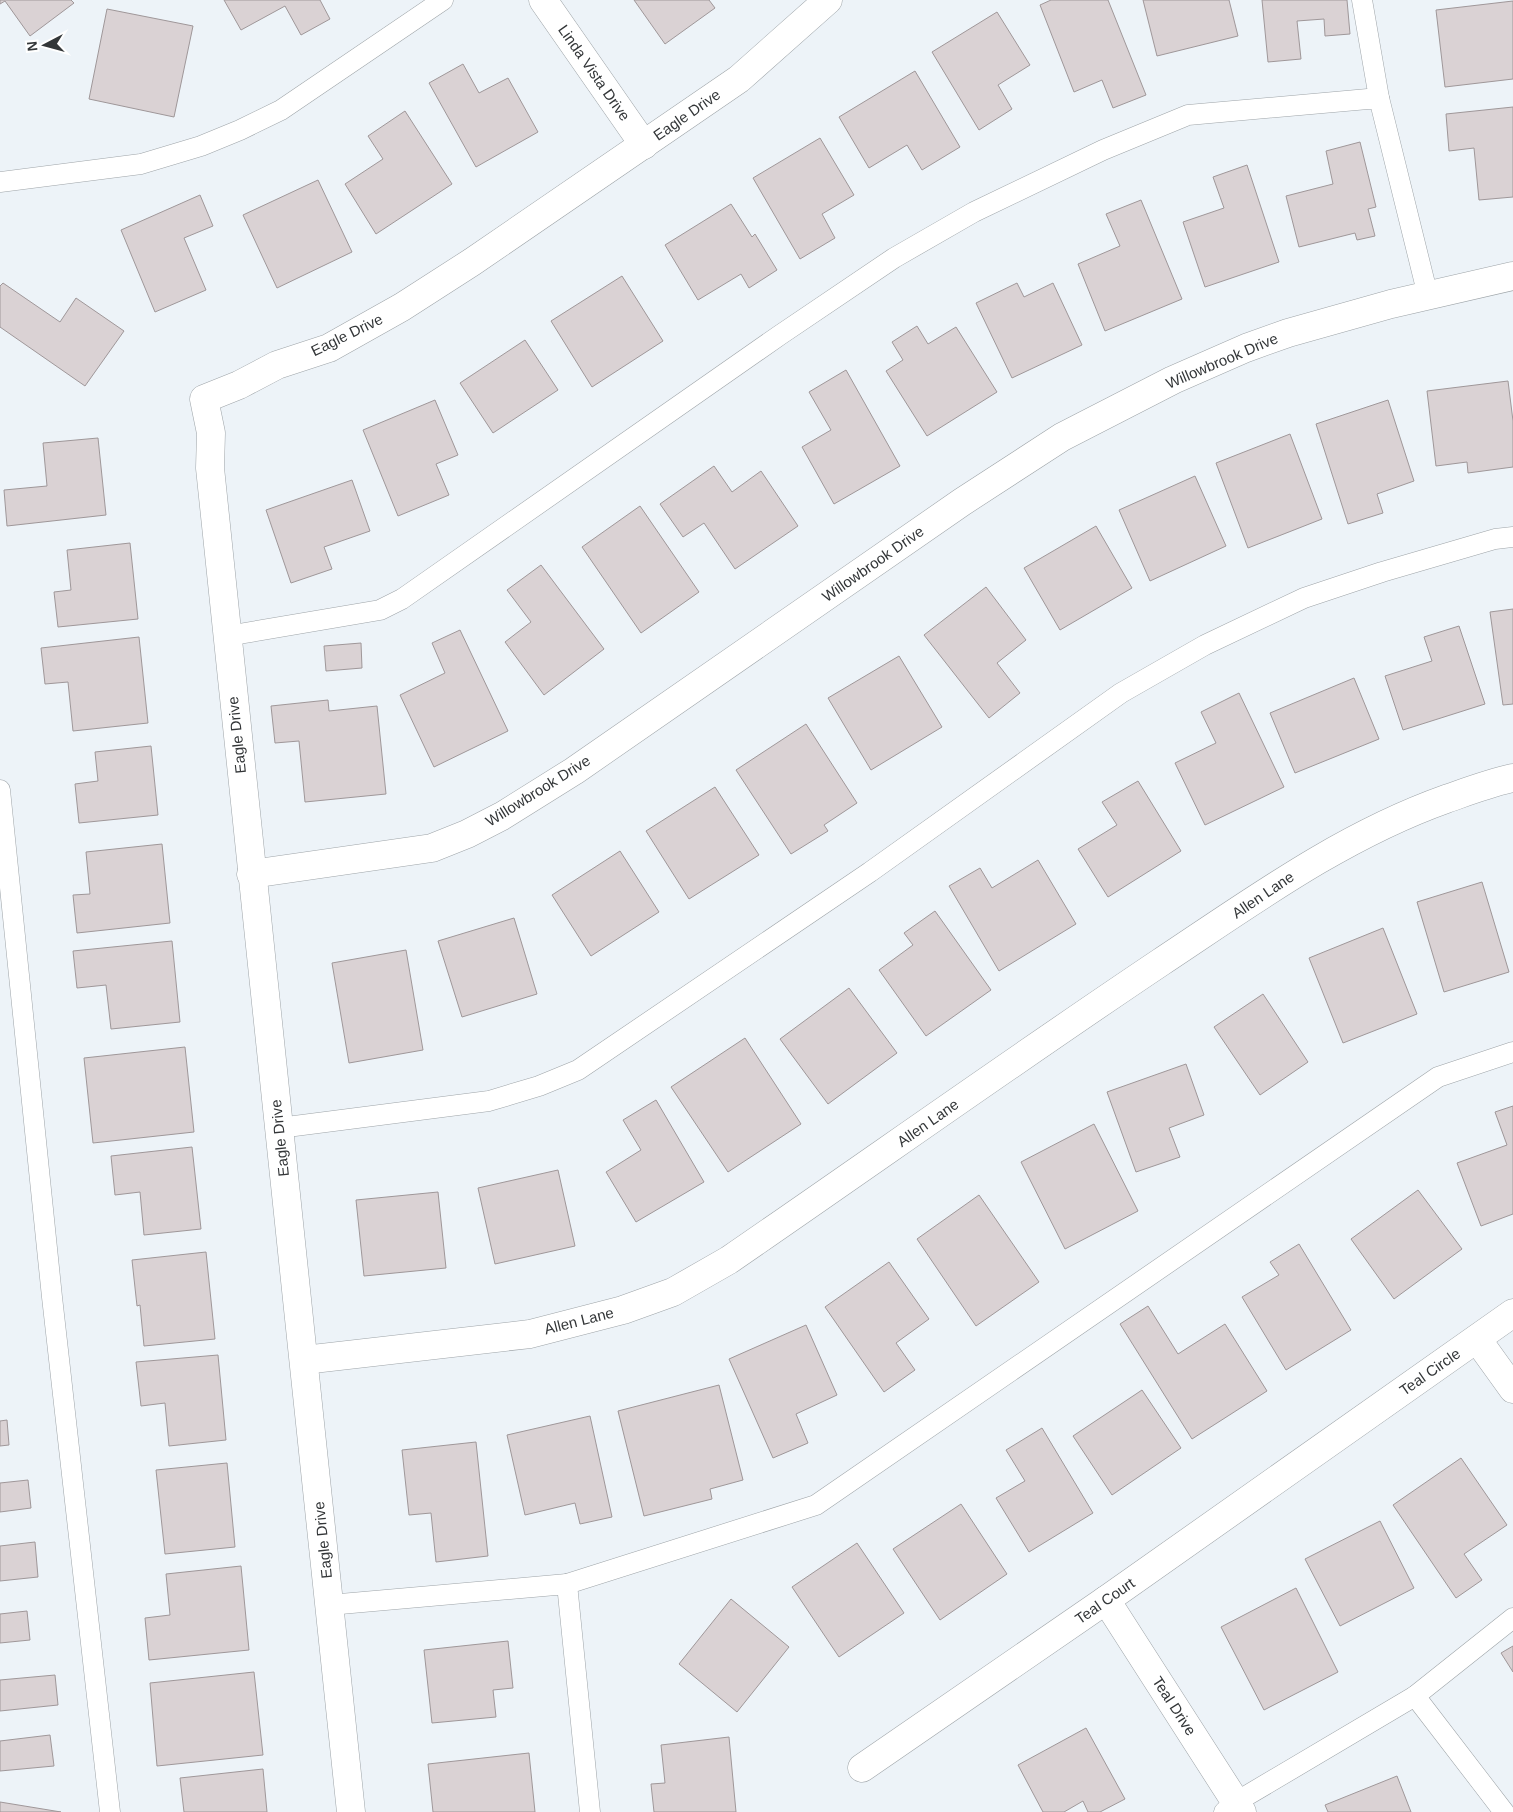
<svg xmlns="http://www.w3.org/2000/svg" width="1513" height="1812" viewBox="0 0 1513 1812" font-family="Arial,sans-serif">
<style>
.building{fill:#dad2d4;stroke:#9f9799}
.lines{fill:none;stroke-linecap:round;stroke-linejoin:round}
.service-casing{stroke:#9ea4a8;stroke-width:21}
.minor-casing{stroke:#9ea4a8;stroke-width:29}
.service{stroke:#fff;stroke-width:20}
.minor{stroke:#fff;stroke-width:28}
.labels{text-anchor:middle;stroke-width:4.5;stroke-linejoin:round;paint-order:stroke}
.street-label{font-size:15px;fill:#333638;stroke:#fff}
</style>
<rect width="100%" height="100%" fill="#edf3f8"/>
<g class="building">
<polygon points="0,0 71,0 74,3 30,36 5,1 0,4"/>
<polygon points="224,0 320,0 330,19 301,35 285,6 241,30"/>
<polygon points="634,0 709,0 715,8 665,44"/>
<polygon points="1051,0 1108,0 1146,95 1113,108 1102,80 1074,92 1040,5"/>
<polygon points="1143,0 1229,0 1238,36 1157,56"/>
<polygon points="1262,0 1347,0 1350,34 1325,36 1324,19 1297,21 1301,59 1268,62"/>
<polygon points="1513,1 1513,79 1445,87 1436,10"/>
<polygon points="107,9 193,26 174,117 89,99"/>
<polygon points="997,12 1030,65 998,85 1012,109 979,130 932,52"/>
<polygon points="463,64 479,93 508,78 538,132 476,167 429,83"/>
<polygon points="915,71 960,147 922,170 907,145 869,168 839,117"/>
<polygon points="1513,107 1513,197 1479,200 1474,148 1449,151 1446,114"/>
<polygon points="405,111 452,184 376,234 345,184 383,159 368,136"/>
<polygon points="820,138 854,195 822,214 835,238 800,259 753,178"/>
<polygon points="1360,142 1376,207 1368,209 1375,236 1357,240 1355,233 1299,247 1286,196 1333,184 1326,151"/>
<polygon points="1247,165 1279,262 1205,287 1183,222 1224,208 1213,177"/>
<polygon points="318,180 352,252 277,288 243,215"/>
<polygon points="200,195 213,226 184,238 206,290 155,312 121,230"/>
<polygon points="1141,200 1182,299 1105,331 1078,264 1120,246 1106,214"/>
<polygon points="731,204 752,237 755,234 777,270 749,288 741,274 698,300 665,245"/>
<polygon points="622,276 663,341 592,387 551,321"/>
<polygon points="3,283 60,322 76,298 124,331 85,386 0,327 0,286"/>
<polygon points="1017,283 1024,297 1053,283 1082,345 1012,378 976,303"/>
<polygon points="917,326 928,344 956,327 997,392 927,436 886,371 903,360 892,342"/>
<polygon points="525,340 558,390 493,433 460,383"/>
<polygon points="846,370 900,466 834,504 802,447 831,430 809,392"/>
<polygon points="1508,381 1513,421 1513,467 1468,473 1467,462 1436,466 1427,391"/>
<polygon points="435,400 458,455 436,464 449,495 398,516 363,430"/>
<polygon points="1388,400 1414,481 1377,494 1383,513 1348,524 1316,424"/>
<polygon points="1290,434 1322,519 1248,548 1216,463"/>
<polygon points="98,438 106,515 7,526 4,490 47,486 43,443"/>
<polygon points="714,466 732,492 761,471 798,526 735,569 704,523 683,537 660,504"/>
<polygon points="1195,476 1226,546 1150,581 1119,510"/>
<polygon points="352,480 370,531 324,547 332,569 291,583 266,510"/>
<polygon points="640,506 699,592 641,633 582,547"/>
<polygon points="1096,526 1132,588 1060,630 1024,568"/>
<polygon points="130,543 138,619 58,627 54,592 71,590 67,550"/>
<polygon points="541,565 604,649 544,695 505,642 531,622 507,590"/>
<polygon points="986,587 1026,640 997,663 1020,693 989,718 924,635"/>
<polygon points="1513,609 1513,704 1503,705 1490,612"/>
<polygon points="1459,626 1485,704 1403,730 1385,676 1432,661 1424,637"/>
<polygon points="460,630 508,731 434,767 400,695 445,673 432,643"/>
<polygon points="139,637 148,723 73,731 68,682 45,684 41,648"/>
<polygon points="361,643 362,668 326,671 324,646"/>
<polygon points="899,656 942,727 871,770 828,698"/>
<polygon points="1354,678 1379,739 1295,773 1270,713"/>
<polygon points="1239,693 1284,787 1205,825 1175,763 1216,743 1201,712"/>
<polygon points="328,700 329,711 377,706 386,794 305,802 299,741 275,743 271,706"/>
<polygon points="806,724 857,803 824,825 828,831 791,854 736,770"/>
<polygon points="151,746 158,815 79,823 75,784 98,781 95,752"/>
<polygon points="1138,781 1181,851 1108,897 1078,849 1117,825 1102,802"/>
<polygon points="715,787 759,855 689,899 646,831"/>
<polygon points="162,844 170,923 77,933 73,895 90,894 86,852"/>
<polygon points="620,851 659,912 591,956 552,895"/>
<polygon points="1038,860 1076,924 999,971 949,886 980,868 992,888"/>
<polygon points="1482,882 1509,972 1444,992 1417,902"/>
<polygon points="935,911 991,990 926,1036 879,970 913,945 904,933"/>
<polygon points="514,918 537,994 462,1017 438,941"/>
<polygon points="1383,928 1417,1014 1343,1043 1309,958"/>
<polygon points="172,941 180,1022 111,1029 106,985 77,988 73,951"/>
<polygon points="406,950 423,1050 349,1063 332,963"/>
<polygon points="849,988 897,1053 828,1104 780,1039"/>
<polygon points="1263,994 1308,1062 1260,1095 1214,1027"/>
<polygon points="745,1038 801,1124 728,1172 671,1087"/>
<polygon points="185,1047 194,1132 93,1143 84,1058"/>
<polygon points="1186,1064 1204,1115 1169,1128 1180,1157 1136,1172 1107,1092"/>
<polygon points="656,1100 704,1182 636,1222 606,1172 641,1150 623,1120"/>
<polygon points="1513,1106 1513,1214 1481,1226 1457,1163 1507,1145 1495,1112"/>
<polygon points="1094,1124 1138,1211 1065,1249 1021,1162"/>
<polygon points="192,1147 201,1229 144,1235 140,1192 115,1195 111,1156"/>
<polygon points="558,1170 575,1246 495,1264 478,1188"/>
<polygon points="1418,1190 1462,1249 1394,1299 1351,1239"/>
<polygon points="438,1192 446,1268 364,1276 356,1200"/>
<polygon points="979,1195 1039,1282 976,1326 917,1239"/>
<polygon points="1299,1244 1351,1330 1286,1370 1242,1297 1279,1275 1270,1262"/>
<polygon points="206,1252 215,1339 144,1346 140,1305 137,1306 132,1260"/>
<polygon points="889,1262 929,1319 896,1343 915,1370 884,1392 825,1307"/>
<polygon points="1148,1306 1178,1354 1225,1324 1267,1391 1192,1439 1120,1324"/>
<polygon points="806,1325 837,1395 796,1414 808,1443 773,1458 729,1359"/>
<polygon points="218,1355 226,1440 169,1446 165,1403 141,1406 136,1362"/>
<polygon points="719,1385 743,1480 710,1489 712,1499 644,1516 618,1411"/>
<polygon points="1142,1390 1181,1448 1112,1495 1073,1436"/>
<polygon points="590,1416 612,1517 580,1524 575,1503 525,1515 507,1435"/>
<polygon points="7,1420 9,1445 0,1446 0,1421"/>
<polygon points="1042,1428 1093,1513 1029,1552 996,1498 1025,1481 1006,1450"/>
<polygon points="476,1442 488,1556 436,1562 431,1513 409,1515 402,1450"/>
<polygon points="1461,1458 1507,1525 1464,1554 1482,1580 1456,1598 1393,1505"/>
<polygon points="227,1463 235,1547 165,1554 156,1470"/>
<polygon points="28,1480 31,1508 0,1512 0,1483"/>
<polygon points="961,1504 1007,1574 940,1620 893,1549"/>
<polygon points="1380,1521 1414,1588 1340,1626 1305,1559"/>
<polygon points="35,1542 38,1577 0,1581 0,1546"/>
<polygon points="857,1543 904,1613 839,1657 792,1587"/>
<polygon points="241,1566 249,1650 149,1660 145,1618 170,1615 166,1574"/>
<polygon points="1296,1588 1338,1672 1264,1710 1221,1627"/>
<polygon points="731,1599 789,1647 737,1712 679,1664"/>
<polygon points="27,1611 30,1640 0,1643 0,1614"/>
<polygon points="508,1641 513,1688 493,1690 496,1717 432,1723 424,1650"/>
<polygon points="1513,1646 1513,1672 1501,1653"/>
<polygon points="254,1672 263,1755 157,1766 150,1683"/>
<polygon points="55,1675 58,1705 0,1711 0,1680"/>
<polygon points="1086,1728 1125,1799 1100,1812 1088,1812 1083,1801 1064,1812 1043,1812 1018,1765"/>
<polygon points="50,1735 54,1766 0,1771 0,1741"/>
<polygon points="729,1737 736,1812 654,1812 651,1784 665,1783 661,1745"/>
<polygon points="529,1753 535,1812 433,1812 428,1764"/>
<polygon points="263,1769 267,1812 184,1812 180,1778"/>
<polygon points="1397,1776 1411,1812 1328,1812 1325,1805"/>
<polygon points="0,1802 61,1812 0,1812"/>
</g>
<g class="lines">
<g class="service-casing">
<g id="service">
<polyline points="1362,0 1379,98"/>
<polyline points="0,182 141,164 201,146 240,130 281,110 443,0"/>
<polyline points="227,636 380,610 402,599 780,335 894,258 974,212 1103,150 1188,115 1379,98 1428,296"/>
<polyline points="0,790 52,1297 110,1812"/>
<polyline points="279,1128 489,1101 539,1086 578,1070 870,872 1121,693 1205,645 1304,598 1382,572 1495,539 1513,537"/>
<polyline points="567,1584 816,1505 1438,1077 1513,1052"/>
<polyline points="329,1605 567,1584 590,1812"/>
<polyline points="1415,1696 1504,1812"/>
<polyline points="1224,1812 1236,1802 1415,1696 1513,1618"/>
</g>
</g>
<g class="minor-casing">
<g id="minor">
<polyline points="543,0 644,145"/>
<polyline points="251,874 432,848 467,834 502,816 574,771 962,502 1062,437 1173,380 1246,348 1288,333 1391,304 1513,276"/>
<polyline points="1477,1339 1513,1389"/>
<path d="M 304,1360 L 530,1334 L 623,1310 L 673,1292 L 729,1260 C 873,1161 1016,1059 1161,962 C 1253,901 1342,836 1446,799 C 1469,791 1490,783 1513,778"/>
<polyline points="1106,1600 1242,1812"/>
<polyline points="862,1768 1106,1600 1513,1313"/>
<path d="M 351,1812 C 304,1364 256,916 210,468 L 211,433 L 204,399 L 239,385 L 277,365 L 329,348 L 402,307 L 472,262 L 739,79 L 828,0"/>
</g>
</g>
<use href="#service" class="service"/>
<use href="#minor" class="minor"/>
</g>
<g class="labels">
<g class="street-label">
<text transform="translate(594 73) rotate(55)" y="5">Linda Vista Drive</text>
<text transform="translate(687 115) rotate(-35)" y="5">Eagle Drive</text>
<text transform="translate(347 335) rotate(-26)" y="5">Eagle Drive</text>
<text transform="translate(1222 361) rotate(-23)" y="5">Willowbrook Drive</text>
<text transform="translate(873 564) rotate(-35)" y="5">Willowbrook Drive</text>
<text transform="translate(237 735) rotate(-96)" y="5">Eagle Drive</text>
<text transform="translate(538 791) rotate(-32)" y="5">Willowbrook Drive</text>
<text transform="translate(1263 895) rotate(-34)" y="5">Allen Lane</text>
<text transform="translate(928 1123) rotate(-35)" y="5">Allen Lane</text>
<text transform="translate(280 1138) rotate(-96)" y="5">Eagle Drive</text>
<text transform="translate(579 1321) rotate(-14)" y="5">Allen Lane</text>
<text transform="translate(1430 1372) rotate(-35)" y="5">Teal Circle</text>
<text transform="translate(323 1540) rotate(-96)" y="5">Eagle Drive</text>
<text transform="translate(1105 1601) rotate(-35)" y="5">Teal Court</text>
<text transform="translate(1174 1706) rotate(57)" y="5">Teal Drive</text>
</g>
</g>
<g transform="translate(45 45) rotate(264)" stroke="#ffffff" stroke-width="4" paint-order="stroke">
<path d="M0-4L9 19L0 12L-9 19Z" fill="#333638"/>
<text y="-8" font-size="14" font-weight="bold" text-anchor="middle" fill="#333638">N</text>
</g>
</svg>
